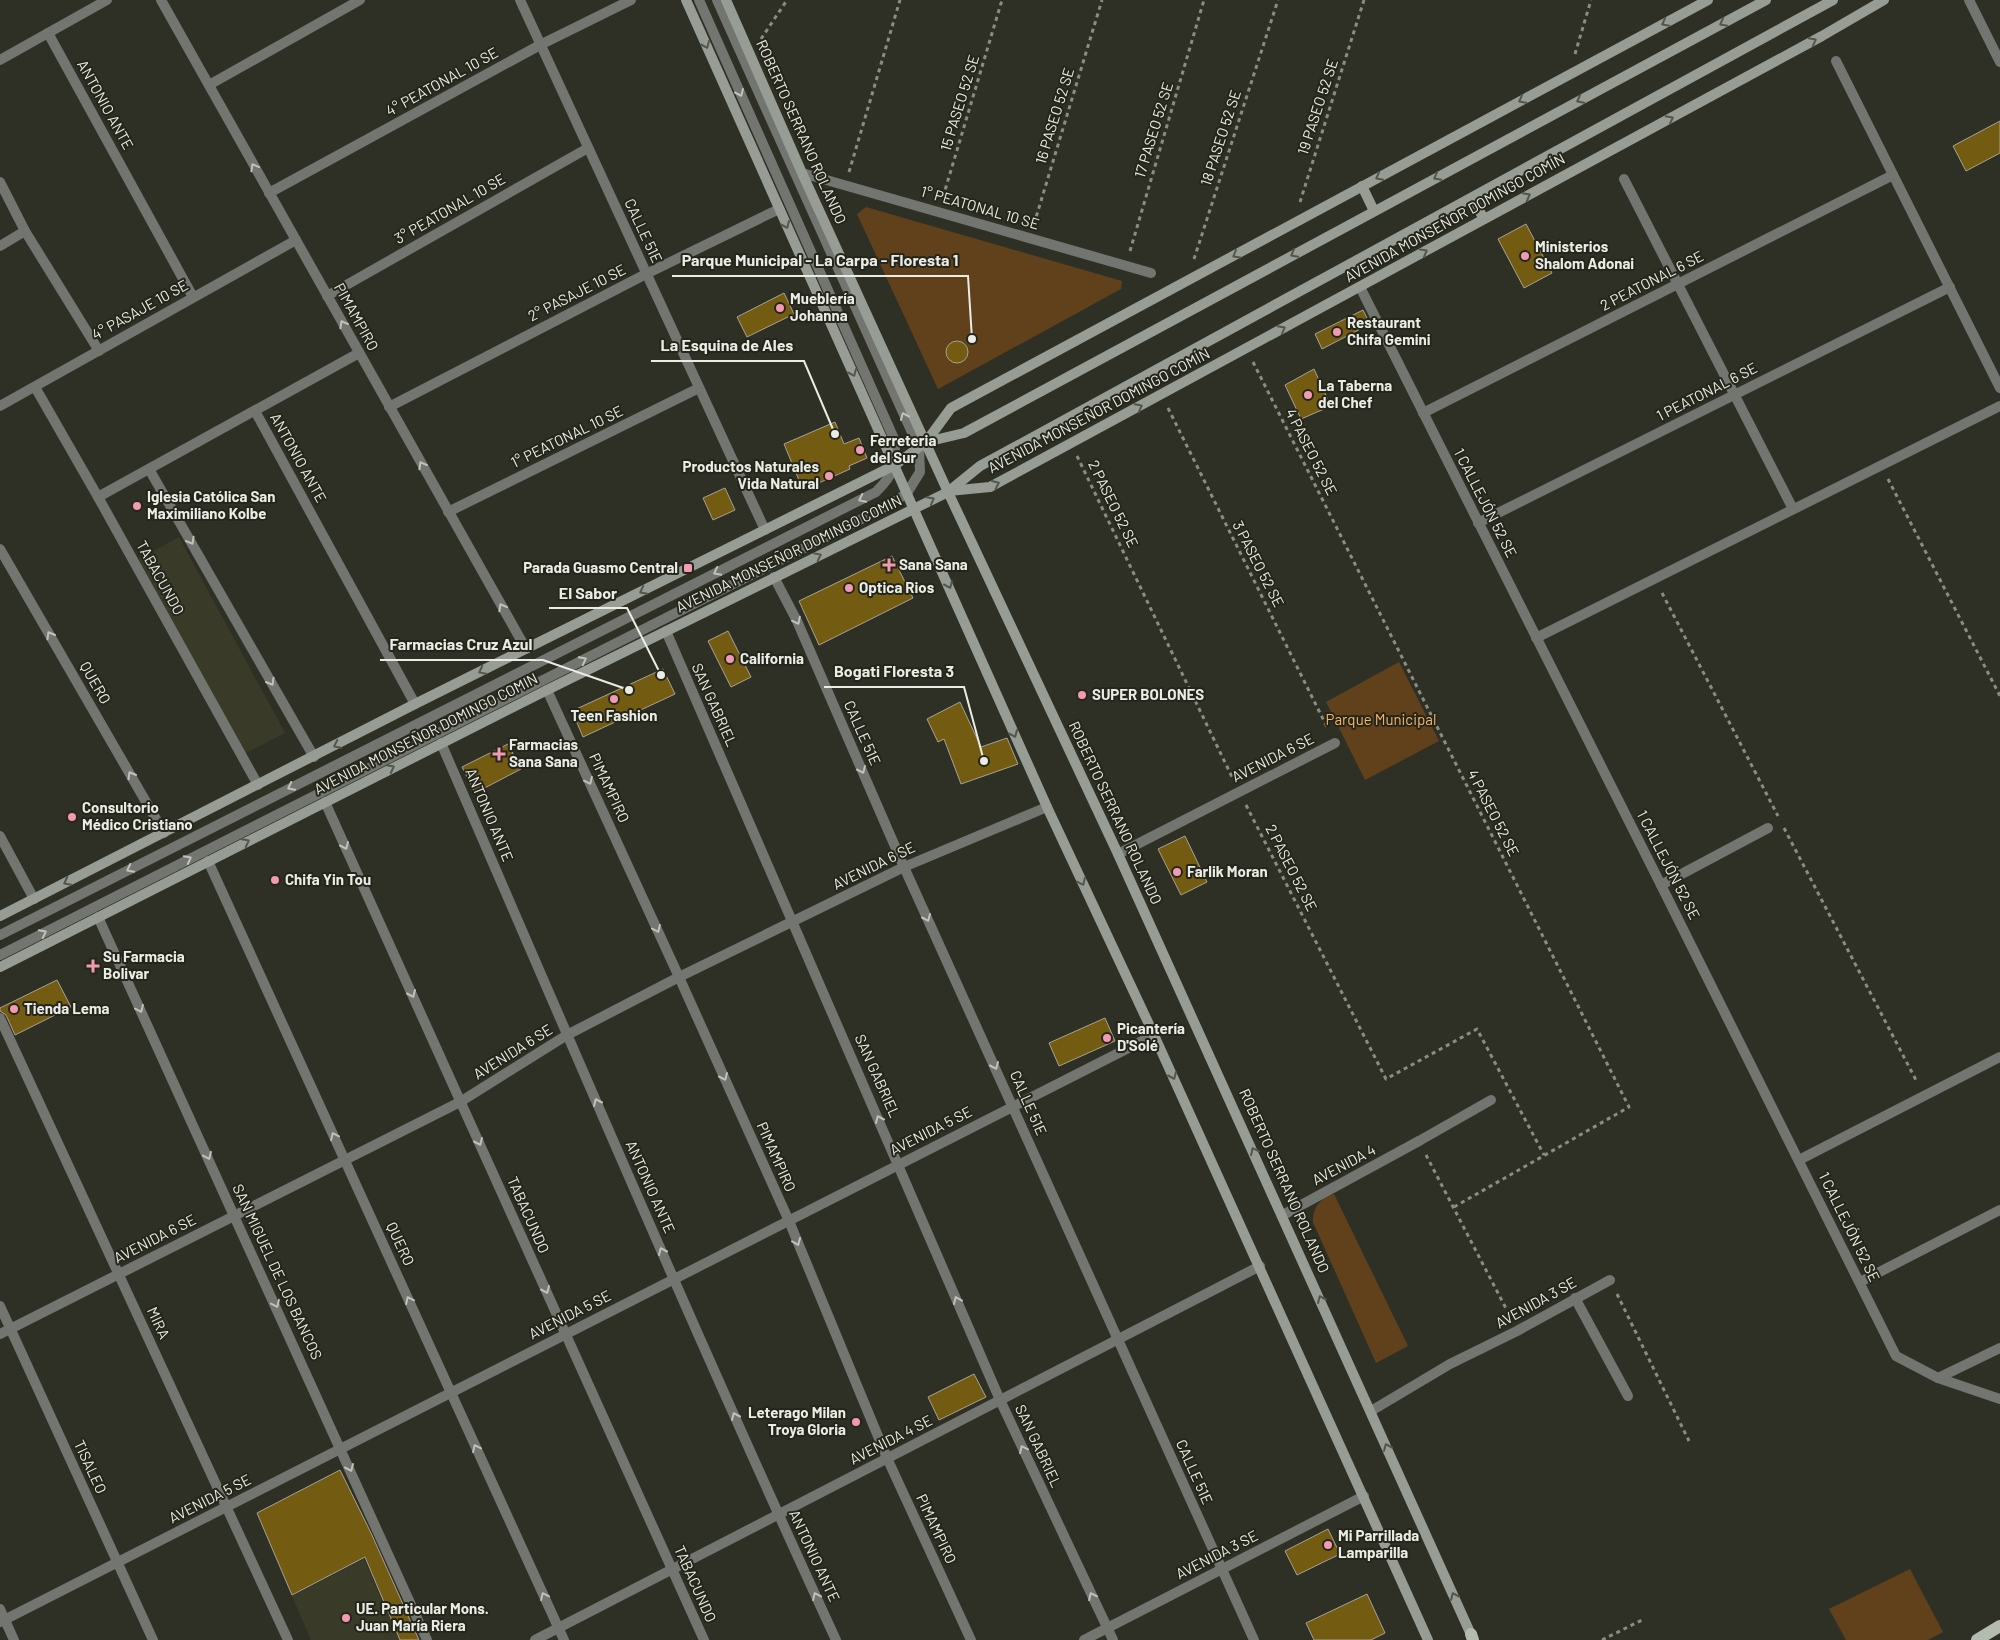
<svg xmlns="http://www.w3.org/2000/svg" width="2000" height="1640" viewBox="0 0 2000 1640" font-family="Barlow,sans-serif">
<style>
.built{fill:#393b28}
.green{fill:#60411c}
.building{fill:#735c12;stroke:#a7a294}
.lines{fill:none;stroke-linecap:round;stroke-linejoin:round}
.path{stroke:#8b8c83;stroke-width:3;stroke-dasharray:4 4;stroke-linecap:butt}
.lane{stroke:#727570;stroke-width:10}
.street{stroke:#727570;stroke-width:10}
.secondary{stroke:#979d94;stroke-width:10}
.primary{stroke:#b4bbb0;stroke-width:12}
.oneway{stroke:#53564b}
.oneway2{stroke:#c1c2bc}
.poi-dot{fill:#f19ab1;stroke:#25261b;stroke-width:2}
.labels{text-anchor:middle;stroke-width:4;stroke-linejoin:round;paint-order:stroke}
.street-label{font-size:15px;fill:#ebece5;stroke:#25261b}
.poi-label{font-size:15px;font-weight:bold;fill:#ebece5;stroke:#25261b;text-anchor:start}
.park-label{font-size:15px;fill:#f8b568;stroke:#25261b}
.leader{fill:none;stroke:#ebece5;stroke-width:2}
.callout-dot{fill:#ebece5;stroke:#25261b;stroke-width:2}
.callout-label{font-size:16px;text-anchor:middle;font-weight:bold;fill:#ebece5;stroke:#25261b;stroke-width:4;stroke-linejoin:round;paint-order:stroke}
</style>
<rect width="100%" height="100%" fill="#2f3025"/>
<g class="built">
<polygon points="179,537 285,733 244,754 139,559"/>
<polygon points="364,1559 399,1640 311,1640 292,1596"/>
</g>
<g class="green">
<polygon points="866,207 1122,281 1121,289 938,389 857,214"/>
<polygon points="1399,662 1439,741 1365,780 1326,702"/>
<path d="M 1334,1194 L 1408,1346 L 1376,1363 L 1313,1222 C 1312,1207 1321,1198 1334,1194 Z"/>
<polygon points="1910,1569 1943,1632 1928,1640 1846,1640 1829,1609"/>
</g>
<g class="building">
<polygon points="2000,121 2000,153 1966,171 1953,146"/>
<polygon points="1526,224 1552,273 1524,288 1498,239"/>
<polygon points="784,293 794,314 747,337 737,317"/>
<polygon points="1363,310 1370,324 1322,349 1315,334"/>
<circle cx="957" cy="352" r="11"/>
<polygon points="1314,369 1331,406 1301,419 1285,385"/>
<polygon points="835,422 844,444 859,438 867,458 849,466 850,469 803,490 784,444"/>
<polygon points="725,488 735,510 713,520 703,498"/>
<polygon points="892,556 913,598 819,645 799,601"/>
<polygon points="728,631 751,677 731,687 708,641"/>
<polygon points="663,669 675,694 583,737 572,711"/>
<polygon points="960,702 981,747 1007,738 1018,764 961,784 944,739 938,742 927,719"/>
<polygon points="508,744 521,769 475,793 462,767"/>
<polygon points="1185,836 1207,882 1181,895 1158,849"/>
<polygon points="57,980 71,1007 15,1035 6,1015 0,1011 0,1008"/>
<polygon points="1105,1018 1115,1041 1059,1066 1049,1043"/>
<polygon points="974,1374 986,1397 939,1420 928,1397"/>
<polygon points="340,1470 371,1533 419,1640 400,1640 365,1557 292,1595 257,1513"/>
<polygon points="1328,1529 1340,1554 1297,1575 1285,1551"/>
<polygon points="1367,1594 1385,1633 1371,1640 1314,1640 1306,1623"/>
</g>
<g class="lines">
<g class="path">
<polyline points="761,39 787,0"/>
<polyline points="1575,54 1591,0"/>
<polyline points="849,172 900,0"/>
<polyline points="943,197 1002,0"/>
<polyline points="1300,202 1364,0"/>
<polyline points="1034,224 1102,0"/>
<polyline points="1130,251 1204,0"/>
<polyline points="1194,259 1278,0"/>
<polyline points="1253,362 1629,1107 1454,1207"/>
<polyline points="1168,408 1328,729"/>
<polyline points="1077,456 1233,779"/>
<polyline points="1888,479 2000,696"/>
<polyline points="1662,593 1778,816"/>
<polyline points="1246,805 1386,1079 1477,1029 1544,1155"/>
<polyline points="1784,828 1917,1082"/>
<polyline points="1426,1155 1511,1318"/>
<polyline points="1617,1294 1689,1441"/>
<polyline points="1602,1640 1642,1620"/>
</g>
<g class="lane">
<polyline points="1661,885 1768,828"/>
<path d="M 0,935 L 876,492 C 895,473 895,467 895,441 L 699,0"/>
<polyline points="0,955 891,504 907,493 920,472 919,448 717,0"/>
<polyline points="1419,1141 1491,1100"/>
<polyline points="1575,1298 1628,1396"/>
</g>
<g class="street">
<polyline points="161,0 526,649"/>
<polyline points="520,0 765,530"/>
<polyline points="1969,0 2000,62"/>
<polyline points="48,33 193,297"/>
<polyline points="0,60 107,0"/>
<polyline points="1836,61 2000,388"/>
<polyline points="209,85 360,0"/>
<polyline points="802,173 1151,273"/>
<polyline points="1624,179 1793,509"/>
<polyline points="0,182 25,231 99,351"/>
<polyline points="269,193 540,45 631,0"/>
<polyline points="0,246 25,231"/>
<polyline points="1360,287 1661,885 1896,1356 1938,1378 2000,1399"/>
<polyline points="327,296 588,148"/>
<polyline points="35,387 98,497 258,785"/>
<polyline points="0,406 296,240"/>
<polyline points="389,407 646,274 779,209"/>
<polyline points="255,411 415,704"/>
<polyline points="1423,413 1893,175"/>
<polyline points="149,469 314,757"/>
<polyline points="98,497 359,353"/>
<polyline points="448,512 699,388"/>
<polyline points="1478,523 1950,287"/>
<polyline points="0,549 164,833"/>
<polyline points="774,577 797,621 904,867 1254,1640"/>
<polyline points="666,631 1000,1400 1113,1640"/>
<polyline points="1536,638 2000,406"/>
<polyline points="547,690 679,977 789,1221 887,1458 971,1640"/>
<path d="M 441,743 C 571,1043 699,1343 836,1640"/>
<polyline points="325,802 704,1640"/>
<polyline points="0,836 34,899"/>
<polyline points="1118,854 1335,743"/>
<polyline points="208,861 564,1640"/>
<polyline points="98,917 427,1640"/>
<polyline points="0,1018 288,1640"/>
<polyline points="1799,1160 2000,1057"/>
<polyline points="1283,1215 1419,1141"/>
<polyline points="1860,1282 2000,1210"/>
<polyline points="0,1306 153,1640"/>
<polyline points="0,1334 460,1102 567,1035 679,977 904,867 1047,807"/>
<polyline points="1938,1378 2000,1348"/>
<polyline points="1371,1411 1450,1364 1517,1331 1610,1280"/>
<polyline points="0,1609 14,1640"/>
<polyline points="0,1622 1154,1035"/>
<polyline points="535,1640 1260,1266"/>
<polyline points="1084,1640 1364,1496"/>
</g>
<g class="secondary">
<polyline points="686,0 1047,807 1154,1035 1428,1640"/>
<polyline points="726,0 802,173 948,492 1118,854 1473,1639"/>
<polyline points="1362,186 1374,211"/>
<polyline points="1472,198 1484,219"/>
<polyline points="926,442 964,433 1766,0"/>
<polyline points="949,491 990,487 1822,36 1884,0"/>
<polyline points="0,916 415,704 895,465 926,442 951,408 1708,0"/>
<polyline points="0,967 547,690 948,492 980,466 1833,0"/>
</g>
<g class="primary">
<polyline points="1471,1634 1473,1640"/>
<polyline points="1977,1640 2000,1626"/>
</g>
</g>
<defs><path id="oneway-chevron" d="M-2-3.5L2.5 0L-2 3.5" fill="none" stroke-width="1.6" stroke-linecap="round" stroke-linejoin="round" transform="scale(1.25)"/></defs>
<g class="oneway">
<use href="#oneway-chevron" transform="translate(1665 23) rotate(152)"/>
<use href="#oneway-chevron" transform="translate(1723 23) rotate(152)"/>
<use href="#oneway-chevron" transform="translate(1813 41) rotate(-28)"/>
<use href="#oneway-chevron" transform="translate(706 45) rotate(66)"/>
<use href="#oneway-chevron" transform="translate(1522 100) rotate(152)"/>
<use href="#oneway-chevron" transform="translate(1580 100) rotate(152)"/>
<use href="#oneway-chevron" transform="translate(1670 119) rotate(-28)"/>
<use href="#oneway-chevron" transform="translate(1379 177) rotate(152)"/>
<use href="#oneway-chevron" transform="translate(1437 177) rotate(152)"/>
<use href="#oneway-chevron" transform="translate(1527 196) rotate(-28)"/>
<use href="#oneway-chevron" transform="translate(786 225) rotate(66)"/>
<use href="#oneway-chevron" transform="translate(1424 252) rotate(-29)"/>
<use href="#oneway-chevron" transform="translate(1294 254) rotate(152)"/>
<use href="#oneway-chevron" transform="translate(1236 255) rotate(150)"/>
<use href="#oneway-chevron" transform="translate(1282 329) rotate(-28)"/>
<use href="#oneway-chevron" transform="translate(853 373) rotate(66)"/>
<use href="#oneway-chevron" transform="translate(1139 407) rotate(-28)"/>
<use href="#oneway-chevron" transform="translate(996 484) rotate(-25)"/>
<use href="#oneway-chevron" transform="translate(931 500) rotate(-28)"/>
<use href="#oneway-chevron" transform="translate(818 556) rotate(-26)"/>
<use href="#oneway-chevron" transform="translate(949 585) rotate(66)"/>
<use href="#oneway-chevron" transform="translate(643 591) rotate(153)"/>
<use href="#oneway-chevron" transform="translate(482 671) rotate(154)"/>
<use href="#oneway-chevron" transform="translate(1014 734) rotate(66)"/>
<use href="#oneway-chevron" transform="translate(337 745) rotate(153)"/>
<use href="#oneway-chevron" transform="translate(391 768) rotate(-27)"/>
<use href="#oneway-chevron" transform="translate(246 842) rotate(-27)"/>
<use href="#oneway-chevron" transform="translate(67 882) rotate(153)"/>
<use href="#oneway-chevron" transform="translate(1082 882) rotate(65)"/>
<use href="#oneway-chevron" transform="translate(1173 1076) rotate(66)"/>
<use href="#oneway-chevron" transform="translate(1254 1151) rotate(-115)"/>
<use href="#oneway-chevron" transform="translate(1321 1299) rotate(-114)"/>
<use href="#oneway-chevron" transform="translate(1387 1447) rotate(-114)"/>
<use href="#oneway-chevron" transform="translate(1454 1596) rotate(-114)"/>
</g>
<g class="oneway2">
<use href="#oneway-chevron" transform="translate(740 93) rotate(66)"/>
<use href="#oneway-chevron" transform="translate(254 167) rotate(-119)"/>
<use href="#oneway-chevron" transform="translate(343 324) rotate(-119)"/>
<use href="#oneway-chevron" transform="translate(904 416) rotate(-114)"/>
<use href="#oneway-chevron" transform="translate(422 465) rotate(-119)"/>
<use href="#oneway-chevron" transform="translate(862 499) rotate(154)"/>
<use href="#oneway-chevron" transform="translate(191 541) rotate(60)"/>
<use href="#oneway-chevron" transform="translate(717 572) rotate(153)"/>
<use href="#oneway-chevron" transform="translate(502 607) rotate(-119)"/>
<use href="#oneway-chevron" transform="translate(797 621) rotate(64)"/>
<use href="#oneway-chevron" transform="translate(50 635) rotate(-120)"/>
<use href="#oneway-chevron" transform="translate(583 660) rotate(-27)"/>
<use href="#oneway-chevron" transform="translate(271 682) rotate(60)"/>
<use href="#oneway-chevron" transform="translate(862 770) rotate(66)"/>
<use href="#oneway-chevron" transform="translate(131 775) rotate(-120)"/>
<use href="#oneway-chevron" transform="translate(589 781) rotate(65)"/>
<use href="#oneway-chevron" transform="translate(291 787) rotate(153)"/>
<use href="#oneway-chevron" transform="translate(345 846) rotate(66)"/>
<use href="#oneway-chevron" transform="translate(188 859) rotate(-27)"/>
<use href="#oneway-chevron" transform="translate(130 869) rotate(153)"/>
<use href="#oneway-chevron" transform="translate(927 918) rotate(66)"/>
<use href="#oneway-chevron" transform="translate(657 929) rotate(65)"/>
<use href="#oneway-chevron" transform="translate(43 933) rotate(-27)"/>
<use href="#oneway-chevron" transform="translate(412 994) rotate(66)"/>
<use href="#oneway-chevron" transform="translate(140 1009) rotate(65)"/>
<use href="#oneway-chevron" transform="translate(995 1066) rotate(66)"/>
<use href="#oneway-chevron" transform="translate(724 1077) rotate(66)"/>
<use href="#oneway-chevron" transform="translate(597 1102) rotate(-114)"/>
<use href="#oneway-chevron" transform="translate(879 1119) rotate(-114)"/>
<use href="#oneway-chevron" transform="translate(334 1136) rotate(-115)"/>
<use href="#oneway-chevron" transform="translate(479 1142) rotate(66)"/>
<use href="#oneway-chevron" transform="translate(208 1156) rotate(65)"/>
<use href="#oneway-chevron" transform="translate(797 1242) rotate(67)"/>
<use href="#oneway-chevron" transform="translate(662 1251) rotate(-114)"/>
<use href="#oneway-chevron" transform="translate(546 1290) rotate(66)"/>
<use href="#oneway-chevron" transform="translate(409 1300) rotate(-115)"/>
<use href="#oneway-chevron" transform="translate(957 1300) rotate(-113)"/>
<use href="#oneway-chevron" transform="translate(276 1304) rotate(65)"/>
<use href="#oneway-chevron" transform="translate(735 1416) rotate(-114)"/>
<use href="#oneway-chevron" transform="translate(476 1448) rotate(-115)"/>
<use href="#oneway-chevron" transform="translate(1023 1449) rotate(-115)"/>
<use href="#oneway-chevron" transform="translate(350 1468) rotate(66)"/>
<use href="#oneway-chevron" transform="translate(544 1596) rotate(-115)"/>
<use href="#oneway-chevron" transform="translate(816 1596) rotate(-115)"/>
<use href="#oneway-chevron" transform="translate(1092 1596) rotate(-115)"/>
</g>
<g class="poi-dot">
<circle cx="1525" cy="256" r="5"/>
<circle cx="780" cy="308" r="5"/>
<circle cx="1337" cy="332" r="5"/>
<circle cx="1308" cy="395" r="5"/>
<circle cx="860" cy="450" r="5"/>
<circle cx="829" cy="476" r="5"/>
<circle cx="137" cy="506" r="5"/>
<path d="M886.5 557.5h5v5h5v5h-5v5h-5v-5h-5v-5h5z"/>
<rect x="683" y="563" width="10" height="10" rx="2.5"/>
<circle cx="849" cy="588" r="5"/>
<circle cx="730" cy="659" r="5"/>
<circle cx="1082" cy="695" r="5"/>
<circle cx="614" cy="699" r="5"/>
<path d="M496.5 746.5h5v5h5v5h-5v5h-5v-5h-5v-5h5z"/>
<circle cx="72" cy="817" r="5"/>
<circle cx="1177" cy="872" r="5"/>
<circle cx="275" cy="880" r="5"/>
<path d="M90.5 958.5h5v5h5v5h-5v5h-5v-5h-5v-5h5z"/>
<circle cx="14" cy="1009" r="5"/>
<circle cx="1107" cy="1038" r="5"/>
<circle cx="856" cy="1422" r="5"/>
<circle cx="1328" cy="1545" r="5"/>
<circle cx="346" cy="1618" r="5"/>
</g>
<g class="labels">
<g class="street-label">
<text transform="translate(442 82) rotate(-29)" y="5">4° PEATONAL 10 SE</text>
<text transform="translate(960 103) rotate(-73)" y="5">15 PASEO 52 SE</text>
<text transform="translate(105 105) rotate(61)" y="5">ANTONIO ANTE</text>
<text transform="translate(1318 107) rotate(-72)" y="5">19 PASEO 52 SE</text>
<text transform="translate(1055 116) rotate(-73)" y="5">16 PASEO 52 SE</text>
<text transform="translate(1154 130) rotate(-73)" y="5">17 PASEO 52 SE</text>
<text transform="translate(801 132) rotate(66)" y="5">ROBERTO SERRANO ROLANDO</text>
<text transform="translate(1221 138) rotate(-72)" y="5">18 PASEO 52 SE</text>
<text transform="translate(980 208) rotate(16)" y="5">1° PEATONAL 10 SE</text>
<text transform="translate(450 209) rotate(-30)" y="5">3° PEATONAL 10 SE</text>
<text transform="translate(1455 218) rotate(-29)" y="5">AVENIDA MONSEÑOR DOMINGO COMÍN</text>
<text transform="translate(643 231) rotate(65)" y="5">CALLE 51E</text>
<text transform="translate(1652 281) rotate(-27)" y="5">2 PEATONAL 6 SE</text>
<text transform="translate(577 293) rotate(-27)" y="5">2° PASAJE 10 SE</text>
<text transform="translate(140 310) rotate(-29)" y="5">4° PASAJE 10 SE</text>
<text transform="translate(356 317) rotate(61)" y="5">PIMAMPIRO</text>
<text transform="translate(1707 392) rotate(-27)" y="5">1 PEATONAL 6 SE</text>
<text transform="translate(1099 411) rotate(-28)" y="5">AVENIDA MONSEÑOR DOMINGO COMÍN</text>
<text transform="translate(567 437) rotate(-26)" y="5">1° PEATONAL 10 SE</text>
<text transform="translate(1311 452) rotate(63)" y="5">4 PASEO 52 SE</text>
<text transform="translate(298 458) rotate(61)" y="5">ANTONIO ANTE</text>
<text transform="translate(1485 503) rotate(63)" y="5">1 CALLEJÓN 52 SE</text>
<text transform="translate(1113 504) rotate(64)" y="5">2 PASEO 52 SE</text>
<text transform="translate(789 554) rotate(-26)" y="5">AVENIDA MONSEÑOR DOMINGO COMIN</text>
<text transform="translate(1258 564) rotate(63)" y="5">3 PASEO 52 SE</text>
<text transform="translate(160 578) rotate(61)" y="5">TABACUNDO</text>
<text transform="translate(95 683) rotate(60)" y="5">QUERO</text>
<text transform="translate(714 705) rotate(66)" y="5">SAN GABRIEL</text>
<text transform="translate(862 733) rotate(66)" y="5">CALLE 51E</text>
<text transform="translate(426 734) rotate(-27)" y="5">AVENIDA MONSEÑOR DOMINGO COMIN</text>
<text transform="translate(1273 758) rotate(-27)" y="5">AVENIDA 6 SE</text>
<text transform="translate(609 788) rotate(65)" y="5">PIMAMPIRO</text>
<text transform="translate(1115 813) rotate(65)" y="5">ROBERTO SERRANO ROLANDO</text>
<text transform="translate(1493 813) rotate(63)" y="5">4 PASEO 52 SE</text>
<text transform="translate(489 815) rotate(67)" y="5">ANTONIO ANTE</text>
<text transform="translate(1668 865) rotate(63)" y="5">1 CALLEJÓN 52 SE</text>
<text transform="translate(874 866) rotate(-26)" y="5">AVENIDA 6 SE</text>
<text transform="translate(1291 868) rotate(63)" y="5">2 PASEO 52 SE</text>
<text transform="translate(513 1052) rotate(-32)" y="5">AVENIDA 6 SE</text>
<text transform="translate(877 1076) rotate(66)" y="5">SAN GABRIEL</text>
<text transform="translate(1028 1103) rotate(66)" y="5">CALLE 51E</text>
<text transform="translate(931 1131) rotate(-27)" y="5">AVENIDA 5 SE</text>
<text transform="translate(776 1157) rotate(66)" y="5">PIMAMPIRO</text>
<text transform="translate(1344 1165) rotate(-28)" y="5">AVENIDA 4</text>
<text transform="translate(1284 1181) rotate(66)" y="5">ROBERTO SERRANO ROLANDO</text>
<text transform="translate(650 1187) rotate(66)" y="5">ANTONIO ANTE</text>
<text transform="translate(528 1215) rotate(66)" y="5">TABACUNDO</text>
<text transform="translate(1849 1227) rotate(64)" y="5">1 CALLEJÓN 52 SE</text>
<text transform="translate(155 1239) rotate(-27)" y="5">AVENIDA 6 SE</text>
<text transform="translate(400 1244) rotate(65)" y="5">QUERO</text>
<text transform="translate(277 1272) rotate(65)" y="5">SAN MIGUEL DE LOS BANCOS</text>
<text transform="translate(1536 1303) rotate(-29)" y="5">AVENIDA 3 SE</text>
<text transform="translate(570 1315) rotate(-27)" y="5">AVENIDA 5 SE</text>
<text transform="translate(158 1323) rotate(65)" y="5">MIRA</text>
<text transform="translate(891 1440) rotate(-27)" y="5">AVENIDA 4 SE</text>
<text transform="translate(1038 1446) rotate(65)" y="5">SAN GABRIEL</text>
<text transform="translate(90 1467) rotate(65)" y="5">TISALEO</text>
<text transform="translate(1194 1472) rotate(66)" y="5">CALLE 51E</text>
<text transform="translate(210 1499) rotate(-27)" y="5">AVENIDA 5 SE</text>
<text transform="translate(936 1529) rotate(65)" y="5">PIMAMPIRO</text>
<text transform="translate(1217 1555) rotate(-27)" y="5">AVENIDA 3 SE</text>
<text transform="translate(814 1556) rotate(65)" y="5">ANTONIO ANTE</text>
<text transform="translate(695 1584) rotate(66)" y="5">TABACUNDO</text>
</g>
<g class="poi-label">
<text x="1535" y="252">Ministerios<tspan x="1535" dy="17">Shalom Adonai</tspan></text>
<text x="790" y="304">Mueblería<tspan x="790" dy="17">Johanna</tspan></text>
<text x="1347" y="328">Restaurant<tspan x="1347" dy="17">Chifa Gemini</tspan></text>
<text x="1318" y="391">La Taberna<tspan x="1318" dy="17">del Chef</tspan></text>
<text x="870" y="446">Ferreteria<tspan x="870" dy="17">del Sur</tspan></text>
<text x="819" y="472" text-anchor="end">Productos Naturales<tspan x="819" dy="17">Vida Natural</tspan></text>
<text x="147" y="502">Iglesia Católica San<tspan x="147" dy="17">Maximiliano Kolbe</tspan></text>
<text x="899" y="570">Sana Sana</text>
<text x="678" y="573" text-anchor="end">Parada Guasmo Central</text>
<text x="859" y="593">Optica Rios</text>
<text x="740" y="664">California</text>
<text x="1092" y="700">SUPER BOLONES</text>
<text x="614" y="721" text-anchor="middle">Teen Fashion</text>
<text x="509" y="750">Farmacias<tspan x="509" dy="17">Sana Sana</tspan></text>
<text x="82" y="813">Consultorio<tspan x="82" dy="17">Médico Cristiano</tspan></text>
<text x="1187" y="877">Farlik Moran</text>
<text x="285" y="885">Chifa Yin Tou</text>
<text x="103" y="962">Su Farmacia<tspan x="103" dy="17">Bolivar</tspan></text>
<text x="24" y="1014">Tienda Lema</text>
<text x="1117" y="1034">Picantería<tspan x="1117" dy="17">D'Solé</tspan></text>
<text x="846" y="1418" text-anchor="end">Leterago Milan<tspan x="846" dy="17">Troya Gloria</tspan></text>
<text x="1338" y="1541">Mi Parrillada<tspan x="1338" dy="17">Lamparilla</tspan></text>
<text x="356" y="1614">UE. Particular Mons.<tspan x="356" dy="17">Juan María Riera</tspan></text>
</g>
<g class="park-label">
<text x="1381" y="725">Parque Municipal</text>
</g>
</g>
<path class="leader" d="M972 339L968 276H672M835 434L804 361H651M661 675L627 608H549M629 690L543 660H380M984 761L964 687H824"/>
<g class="callout-dot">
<circle cx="972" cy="339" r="5"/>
<circle cx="835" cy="434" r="5"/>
<circle cx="661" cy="675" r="5"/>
<circle cx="629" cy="690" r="5"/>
<circle cx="984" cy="761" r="5"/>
</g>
<g class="callout-label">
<text x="820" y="266">Parque Municipal - La Carpa - Floresta 1</text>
<text x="727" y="351">La Esquina de Ales</text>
<text x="588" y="599">El Sabor</text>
<text x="461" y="650">Farmacias Cruz Azul</text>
<text x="894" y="677">Bogati Floresta 3</text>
</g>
</svg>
